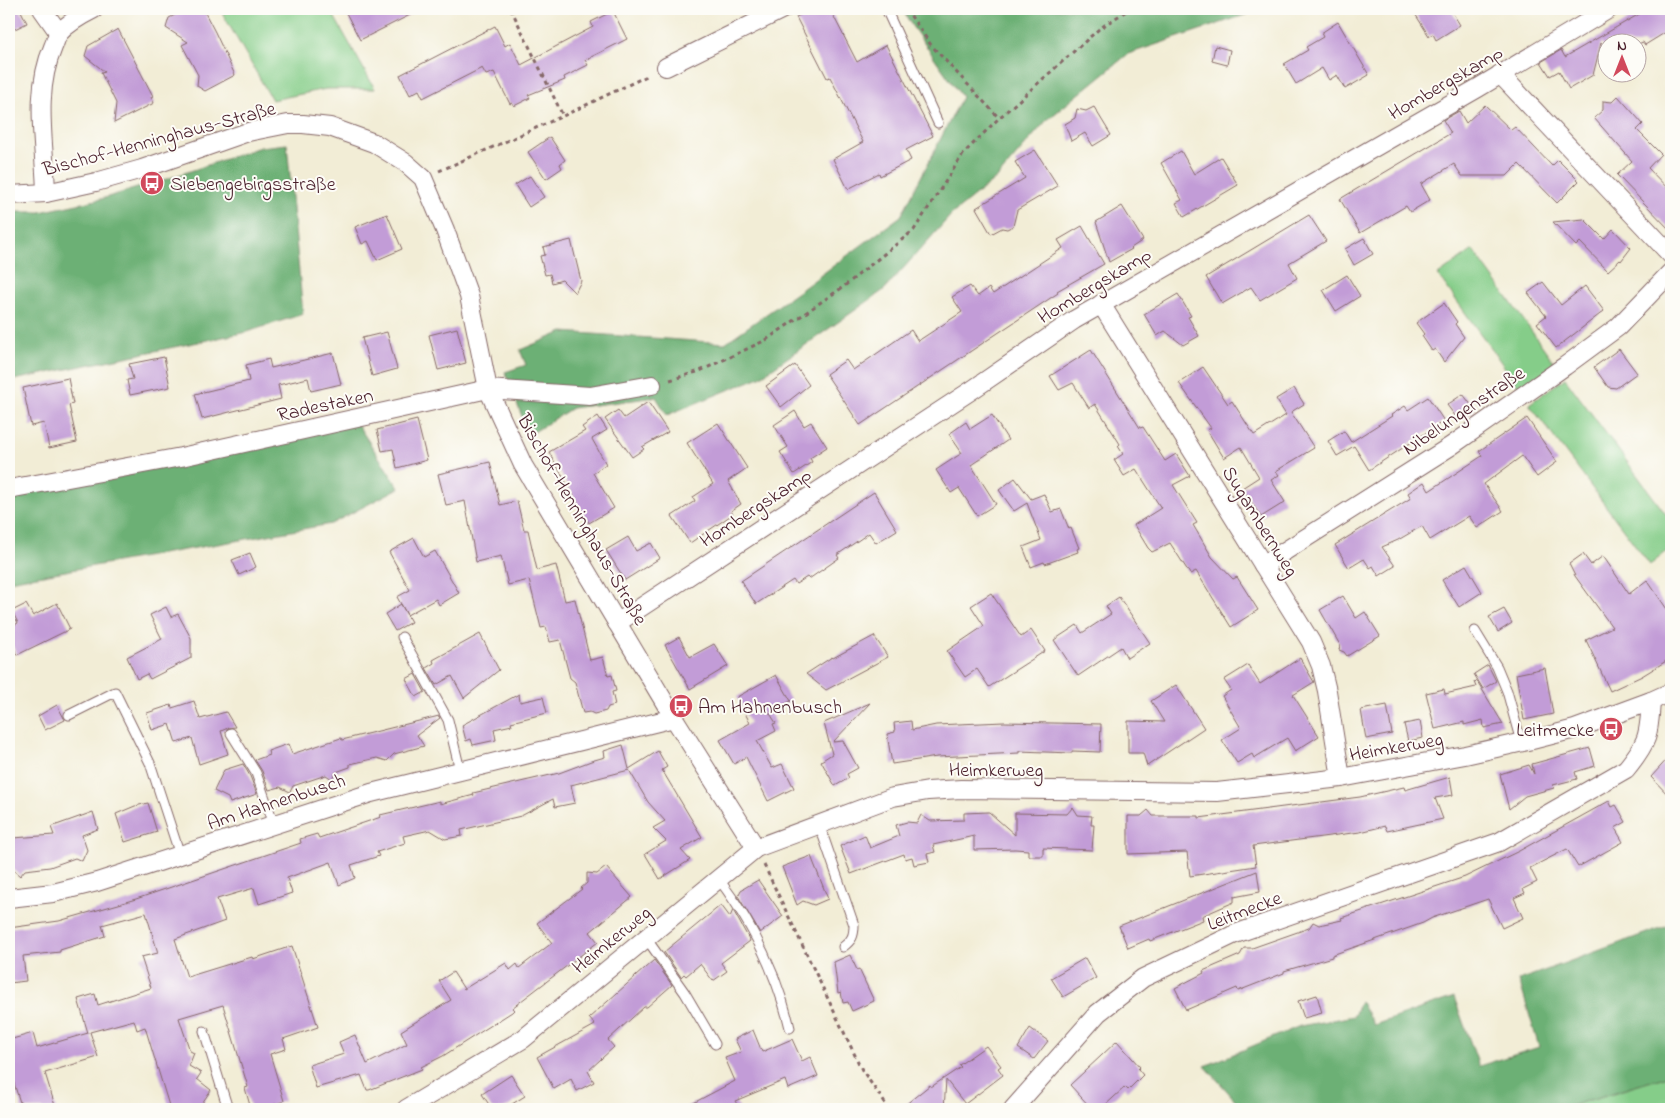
<svg xmlns="http://www.w3.org/2000/svg" width="1680" height="1118" viewBox="0 0 1680 1118" font-family="'Indie Flower',sans-serif">
<style>
.green{fill:#85cd89;stroke:#68765a}
.forest{fill:#6cb075;stroke:#5b6850}
.building{fill:#c29cd7}
.lines{fill:none;stroke-linecap:round;stroke-linejoin:round}
.service-casing{stroke:#856767;stroke-width:11}
.minor-casing{stroke:#856767;stroke-width:20}
.path{stroke:#856767;stroke-width:3;stroke-dasharray:4 4;stroke-linecap:butt}
.service{stroke:#fff;stroke-width:9}
.minor{stroke:#fff;stroke-width:18}
.labels{text-anchor:middle;stroke-width:4;stroke-linejoin:round;paint-order:stroke}
.street-label{font-size:20px;fill:#4a1f2b;stroke:#fdfcf7}
.poi-label{font-size:20px;fill:#4a1f2b;stroke:#fdfcf7;text-anchor:start}
</style>
<rect width="100%" height="100%" fill="#fdfcf7"/>
<filter id="ink" filterUnits="userSpaceOnUse"><feTurbulence type="fractalNoise" baseFrequency=".02" numOctaves="2"/><feDisplacementMap in="SourceGraphic" scale="10" xChannelSelector="R" yChannelSelector="G"/><feConvolveMatrix kernelMatrix="1 2 1 2 8 2 1 2 1" color-interpolation-filters="sRGB"/></filter>
<filter id="wash" filterUnits="userSpaceOnUse"><feTurbulence type="fractalNoise" baseFrequency=".0096" numOctaves="4" result="noise"/><feDisplacementMap in="SourceGraphic" scale="20" xChannelSelector="R" yChannelSelector="G"/><feGaussianBlur stdDeviation="1.12" result="paint"/><feColorMatrix in="noise" values="0 0 0 0 0 0 0 0 0 0 0 0 0 0 0 0 0 1.4 0 .05"/><feComposite in="paint" operator="in"/></filter>
<g filter="url(#wash)">
<rect width="100%" height="100%" fill="#f2edd6"/>
<g class="green">
<polygon points="220,9 330,9 375,89 326,89 272,100"/>
<polygon points="1473,250 1556,365 1521,390 1438,275"/>
<polygon points="1565,378 1671,521 1671,548 1650,565 1529,404"/>
<polygon points="1671,1075 1671,1109 1565,1109 1570,1106"/>
</g>
<g class="forest">
<polygon points="902,9 1263,9 1128,54 1046,121 998,177 951,215 884,290 760,377 667,415 656,397 572,408 529,435 505,372 526,365 520,350 563,332 725,343 802,289 901,216 962,97 912,26"/>
<polygon points="287,144 303,314 247,332 9,381 9,212 40,212 101,199 170,178 260,147"/>
<polygon points="354,419 399,488 331,524 9,581 9,489"/>
<polygon points="1671,924 1671,1075 1570,1106 1565,1109 1243,1109 1205,1066 1300,1026 1354,1016 1360,1001 1374,1025 1454,997 1479,1066 1539,1047 1519,980"/>
</g>
<g id="blocks">
<g class="building">
<polygon points="9,9 20,9 27,23 9,32"/>
<polygon points="187,9 203,9 215,32 235,75 205,91 197,86 198,75 182,45 188,42 166,28 169,18"/>
<polygon points="344,9 422,9 360,40"/>
<polygon points="812,9 830,9 857,62 886,45 933,136 906,150 911,160 880,176 879,173 848,189 833,159 863,142 830,77 827,78 796,17"/>
<polygon points="1412,9 1447,9 1452,12 1460,25 1436,40 1433,34 1429,36"/>
<polygon points="1648,9 1671,9 1671,29 1645,45 1643,42 1638,44 1608,42 1608,53 1601,43 1593,75 1569,89 1559,71 1550,76 1541,62 1561,50 1565,57"/>
<polygon points="613,11 627,39 585,60 588,65 564,77 565,80 528,95 530,98 514,106 512,103 510,104 494,72 486,75 482,68 423,98 419,90 410,95 400,75 495,26 505,46 510,43 521,65 593,27 591,22"/>
<polygon points="1338,22 1369,75 1345,89 1337,75 1329,80 1322,68 1296,84 1284,64 1308,50 1306,47 1323,37 1321,33"/>
<polygon points="118,29 153,96 151,97 154,103 114,123 116,103 101,73 105,72 85,56 88,46"/>
<polygon points="1215,46 1230,50 1227,65 1212,61"/>
<polygon points="1618,96 1643,124 1637,130 1661,154 1648,168 1671,192 1671,231 1617,175 1632,161 1594,118 1603,110 1603,101 1612,102"/>
<polygon points="1485,105 1511,130 1515,127 1552,166 1558,160 1579,181 1557,203 1519,164 1507,176 1462,176 1454,164 1421,184 1430,200 1410,212 1406,206 1360,233 1340,199 1451,133 1443,120 1459,111 1466,123"/>
<polygon points="1094,107 1111,135 1093,146 1085,133 1071,141 1065,124 1075,118 1077,109 1086,111"/>
<polygon points="550,137 565,160 560,164 562,168 546,179 528,152"/>
<polygon points="1035,150 1058,186 1017,210 1013,226 1007,229 1002,228 991,234 976,208 1025,178 1015,162"/>
<polygon points="1181,151 1194,174 1221,157 1238,185 1184,217 1176,203 1182,200 1161,163"/>
<polygon points="530,176 544,197 529,207 515,185"/>
<polygon points="1122,206 1143,240 1131,248 1132,249 1109,262 1096,222"/>
<polygon points="387,214 402,249 377,260 368,241 362,244 355,227"/>
<polygon points="1309,215 1326,241 1289,263 1297,278 1260,300 1251,287 1222,304 1206,277"/>
<polygon points="1584,219 1604,239 1613,229 1631,248 1621,261 1620,260 1608,271 1580,242 1576,246 1553,222"/>
<polygon points="1082,226 1104,264 1057,291 1058,293 860,425 826,374 846,360 853,370 911,330 918,341 962,312 952,297 970,286 978,296 989,288 993,294 1063,248 1058,240"/>
<polygon points="1364,238 1373,254 1354,265 1345,249"/>
<polygon points="571,240 581,281 575,293 562,280 552,283 550,274 545,275 540,256 545,255 543,247"/>
<polygon points="1347,275 1360,296 1336,311 1323,290"/>
<polygon points="1543,282 1561,305 1585,286 1604,311 1556,348 1537,323 1546,316 1528,293"/>
<polygon points="1178,294 1191,316 1188,317 1199,336 1183,345 1165,331 1157,336 1144,314"/>
<polygon points="1444,303 1457,322 1455,324 1464,337 1444,362 1435,349 1432,351 1422,336 1424,334 1416,323"/>
<polygon points="457,328 466,363 438,370 429,335"/>
<polygon points="387,332 397,369 372,376 362,338"/>
<polygon points="1619,349 1637,373 1616,388 1608,387 1594,367"/>
<polygon points="1091,350 1140,428 1143,427 1165,461 1176,454 1190,476 1173,485 1197,523 1193,525 1212,557 1233,579 1237,577 1258,610 1231,627 1196,571 1190,574 1170,543 1152,552 1148,548 1134,525 1161,508 1136,469 1124,476 1114,460 1123,454 1118,446 1120,444 1095,404 1089,408 1073,383 1059,390 1050,376"/>
<polygon points="333,353 341,384 311,391 308,378 278,385 281,399 202,419 195,394 249,381 246,365 269,359 271,368"/>
<polygon points="164,357 170,387 130,395 127,380 133,379 129,364"/>
<polygon points="795,365 809,385 781,407 766,386"/>
<polygon points="1203,367 1228,404 1232,401 1254,435 1286,415 1276,399 1294,388 1304,404 1291,412 1314,448 1276,471 1279,475 1271,480 1285,502 1261,517 1242,488 1259,477 1241,447 1224,458 1207,430 1211,428 1179,383"/>
<polygon points="68,378 73,404 69,405 77,442 49,448 44,423 31,426 23,388"/>
<polygon points="1463,394 1475,410 1459,421 1447,405"/>
<polygon points="1428,397 1444,421 1369,470 1354,446 1337,456 1328,441 1344,431 1351,442 1392,416 1391,415 1405,406 1408,410"/>
<polygon points="648,402 668,432 642,447 644,449 632,457 605,419 618,410 624,418"/>
<polygon points="795,411 804,426 811,422 827,447 810,458 812,462 794,474 780,452 788,447 774,425"/>
<polygon points="992,415 1008,440 971,465 996,504 977,516 959,488 951,493 936,470 962,453 949,434 966,422 970,429"/>
<polygon points="598,416 607,430 592,439 606,464 593,473 614,508 589,523 549,452 585,431 582,427"/>
<polygon points="1527,418 1557,462 1537,477 1522,456 1484,484 1503,511 1477,528 1469,516 1430,540 1422,526 1398,540 1382,547 1395,566 1379,576 1373,566 1370,568 1364,559 1349,568 1335,545 1411,498 1408,493 1424,482 1429,491 1482,456 1479,451"/>
<polygon points="417,420 427,460 397,468 393,449 382,451 377,430"/>
<polygon points="718,423 747,468 728,481 741,504 731,511 733,514 690,543 672,516 695,501 693,497 713,484 687,443"/>
<polygon points="490,462 500,505 517,501 524,530 528,530 537,570 556,565 565,601 575,599 590,660 603,657 608,676 612,675 616,691 612,692 615,705 608,707 606,711 594,714 590,712 583,713 575,682 570,678 560,640 550,642 546,627 541,628 529,580 508,585 501,556 476,562 465,501 446,505 438,474"/>
<polygon points="1015,478 1031,499 1044,494 1052,512 1061,509 1069,529 1071,528 1079,548 1077,549 1078,552 1045,564 1044,562 1031,567 1023,547 1041,540 1027,503 1014,511 999,490"/>
<polygon points="874,492 897,530 876,543 869,533 837,555 839,558 809,579 807,577 796,584 793,580 756,604 741,581"/>
<polygon points="628,537 636,551 651,543 660,558 625,580 606,550"/>
<polygon points="414,538 424,557 435,551 459,593 439,605 436,599 407,615 397,597 410,590 389,552"/>
<polygon points="250,553 256,567 239,575 232,560"/>
<polygon points="1583,554 1591,565 1603,556 1629,594 1647,580 1671,615 1671,658 1642,676 1610,691 1586,640 1612,627 1575,576 1569,564"/>
<polygon points="1466,565 1482,592 1459,607 1442,580"/>
<polygon points="991,593 1021,637 1031,630 1045,651 989,687 977,669 965,677 947,651 984,626 971,606"/>
<polygon points="1343,596 1356,618 1365,612 1380,636 1347,656 1344,652 1339,650 1340,645 1320,610"/>
<polygon points="1119,597 1150,643 1127,658 1121,647 1078,676 1054,640 1077,625 1082,633 1111,614 1106,606"/>
<polygon points="57,603 70,629 17,655 9,638 9,628 18,623 12,611 26,604 33,616"/>
<polygon points="401,604 411,622 395,631 385,614"/>
<polygon points="166,607 171,617 178,614 191,638 191,658 150,679 147,674 137,679 127,657 162,639 150,615"/>
<polygon points="1504,609 1512,623 1498,632 1489,617"/>
<polygon points="480,634 499,670 464,698 452,676 436,685 426,668 434,663 433,660"/>
<polygon points="874,636 888,657 826,690 806,674 832,657 833,658"/>
<polygon points="679,637 690,657 714,644 728,666 690,689 665,645"/>
<polygon points="1300,658 1314,682 1293,695 1319,736 1295,751 1287,738 1254,758 1252,754 1237,763 1222,740 1241,728 1222,696 1231,690 1224,680 1248,665 1260,684"/>
<polygon points="1488,665 1496,681 1483,689 1474,674"/>
<polygon points="1545,668 1553,714 1524,720 1516,674"/>
<polygon points="415,674 425,692 416,697 406,679"/>
<polygon points="776,675 791,701 769,712 776,723 773,724 776,731 757,741 772,768 782,764 794,788 768,801 746,757 734,764 720,740 750,723 737,697"/>
<polygon points="1477,681 1503,724 1484,728 1483,720 1464,725 1464,722 1435,729 1426,693 1444,689 1445,694 1476,687 1474,682"/>
<polygon points="1176,685 1204,728 1147,766 1143,753 1128,753 1128,721 1164,722 1151,701"/>
<polygon points="519,694 520,702 543,697 547,713 511,722 512,725 494,729 496,740 473,745 471,739 466,741 462,725"/>
<polygon points="194,701 200,719 226,712 235,727 228,728 221,731 228,754 199,764 192,738 176,743 170,724 152,730 147,713 171,705 172,708"/>
<polygon points="870,703 833,742 843,741 858,768 847,774 849,778 835,786 821,761 832,754 824,723"/>
<polygon points="57,705 65,720 45,730 38,716"/>
<polygon points="1387,705 1392,734 1366,739 1361,710"/>
<polygon points="439,716 440,718 417,735 424,746 394,754 387,761 377,758 350,764 350,767 336,772 332,779 326,775 293,786 290,792 280,787 269,790 262,771 255,760 269,755 268,751 288,744 292,754 341,738 342,740"/>
<polygon points="911,721 912,730 936,725 1004,722 1101,724 1100,752 1072,751 1072,753 1019,751 1019,753 937,757 892,764 887,734 895,732 894,723"/>
<polygon points="1420,721 1423,738 1408,741 1404,724"/>
<polygon points="623,745 629,769 658,751 667,767 662,770 702,837 681,850 690,860 660,879 645,854 666,841 653,828 665,821 648,802 629,770 571,785 575,803 555,807 553,799 521,816 461,830 462,836 445,839 430,830 403,836 405,843 377,852 379,856 351,865 355,878 339,885 331,862 287,878 292,893 259,904 254,888 217,899 225,921 175,939 187,977 252,957 253,959 292,946 318,1027 283,1039 286,1049 270,1054 284,1101 270,1106 270,1109 251,1109 245,1088 248,1087 223,1005 179,1018 190,1051 194,1053 189,1066 201,1073 197,1079 211,1090 198,1109 170,1109 145,1027 137,1030 134,1020 90,1032 98,1057 45,1073 56,1109 22,1109 9,1067 9,1040 33,1033 37,1048 88,1033 78,999 95,994 98,1005 151,988 141,957 158,953 146,913 102,925 105,936 60,950 60,952 23,956 26,981 9,983 9,928 59,921 136,899 301,843 300,839 317,834 319,838 381,817 380,815 440,801 440,804 474,795 473,793 559,773 591,761 605,757 604,751"/>
<polygon points="1590,748 1595,766 1575,772 1577,779 1553,785 1554,788 1525,796 1509,809 1500,774 1529,765 1534,774 1532,764"/>
<polygon points="1671,755 1671,798 1651,777"/>
<polygon points="243,764 250,776 257,794 230,803 228,798 214,791 224,770"/>
<polygon points="1450,777 1453,795 1435,798 1443,819 1387,831 1385,826 1360,832 1253,846 1256,866 1190,876 1187,852 1128,854 1128,816 1141,816 1148,810 1153,816 1199,816 1199,818 1360,797 1404,787 1405,790"/>
<polygon points="1609,801 1612,807 1616,805 1626,822 1615,828 1623,842 1578,867 1567,849 1530,868 1537,882 1523,889 1525,893 1514,898 1523,918 1502,928 1488,899 1432,918 1423,923 1332,955 1332,957 1284,971 1284,973 1238,991 1237,988 1186,1010 1175,988 1204,973 1203,971 1240,955 1244,948 1252,948 1309,928 1313,922 1319,925 1342,920 1341,918 1465,877 1519,851"/>
<polygon points="148,803 157,832 125,842 116,814 135,806"/>
<polygon points="1073,807 1078,815 1092,816 1091,825 1094,825 1092,850 1043,848 1043,856 1028,856 1028,850 1015,849 974,850 974,836 933,845 935,852 927,854 929,862 914,865 912,857 905,859 904,854 851,874 840,846 865,835 870,848 899,836 896,825 907,822 917,823 921,815 930,821 964,820 964,813 989,812 1015,835 1015,813 1067,814"/>
<polygon points="93,812 98,829 82,835 87,850 82,861 75,858 50,867 25,870 20,876 11,868 10,842 13,841 13,838 54,835 51,827"/>
<polygon points="811,856 828,899 814,905 803,901 797,905 782,867"/>
<polygon points="606,867 632,897 590,932 598,942 512,1008 514,1010 512,1012 443,1056 421,1067 422,1069 369,1090 367,1090 361,1075 316,1088 309,1065 344,1054 339,1042 355,1035 367,1064 407,1044 401,1031 451,1000 439,981 453,972 464,989 506,963 510,970 517,964 519,968 552,943 537,923 582,889 581,888 587,883 587,873 597,874"/>
<polygon points="1257,871 1260,892 1234,897 1234,902 1202,916 1203,920 1150,941 1149,939 1128,948 1119,926"/>
<polygon points="758,880 783,916 760,933 738,896 741,890"/>
<polygon points="721,905 730,917 733,910 750,941 721,963 727,971 713,981 700,964 686,976 684,974 681,977 664,952"/>
<polygon points="850,955 857,970 859,969 874,1001 852,1011 848,1002 843,1003 841,992 838,993 834,962"/>
<polygon points="1085,958 1096,978 1063,997 1051,978"/>
<polygon points="654,960 672,985 647,1007 644,1007 608,1040 614,1047 588,1071 594,1082 577,1091 571,1079 554,1089 537,1057 595,1025 589,1018"/>
<polygon points="1317,995 1322,1013 1304,1018 1298,1001"/>
<polygon points="1030,1028 1048,1041 1034,1059 1018,1048"/>
<polygon points="753,1030 762,1052 792,1039 802,1061 810,1057 818,1076 788,1089 785,1080 735,1101 740,1109 682,1109 735,1081 725,1058 741,1052 735,1039"/>
<polygon points="1117,1041 1140,1067 1138,1069 1143,1075 1128,1090 1125,1087 1101,1109 1092,1109 1070,1085"/>
<polygon points="986,1046 1001,1066 998,1068 1003,1075 965,1104 946,1080 944,1109 900,1109 930,1085 931,1087 961,1067 959,1065"/>
<polygon points="511,1075 525,1096 504,1109 492,1109 482,1094"/>
</g>
</g>
</g>
<g filter="url(#ink)">
<use href="#blocks" fill-opacity="0" stroke="#856767" stroke-width="1"/>
<g class="lines">
<g class="service-casing">
<g id="service">
<polyline points="886,9 938,123"/>
<polyline points="1475,631 1497,667 1507,691 1521,742"/>
<polyline points="402,637 448,720 460,770"/>
<polyline points="69,715 115,692 150,763 180,855"/>
<polyline points="231,733 256,773 274,824"/>
<path d="M 819,824 L 854,925 C 854,936 852,940 843,947"/>
<path d="M 718,878 C 752,923 777,974 790,1028"/>
<polyline points="646,938 685,993 715,1044"/>
<polyline points="204,1031 228,1109"/>
</g>
</g>
<g class="minor-casing">
<g id="minor">
<polyline points="42,9 59,33"/>
<polyline points="666,67 783,9"/>
<polyline points="1500,74 1671,255"/>
<path d="M 46,193 C 45,144 33,94 53,47 C 55,43 56,37 59,33 C 67,24 84,14 94,9"/>
<polyline points="9,195 46,193 96,182 142,169 248,132 288,124 303,124 330,127 374,143 406,163 423,178 445,230 469,296 488,389 523,465 674,718 756,848"/>
<polyline points="1101,304 1311,642 1321,666 1327,691 1341,778"/>
<polyline points="9,489 181,457 488,389 590,396 652,385"/>
<polyline points="1263,565 1451,446 1565,366 1618,327 1671,272"/>
<polyline points="617,623 972,390 1074,320 1478,88 1609,9"/>
<polyline points="9,898 53,893 97,882 371,793 674,718"/>
<polyline points="406,1109 523,1039 756,848 893,797 928,791 961,789 1217,792 1341,778 1465,755 1532,740 1575,729 1651,701 1671,692"/>
<path d="M 1013,1109 L 1098,1013 L 1143,978 L 1235,934 L 1499,842 L 1626,769 C 1648,742 1649,736 1651,701"/>
</g>
</g>
<g class="path">
<polyline points="511,9 563,116"/>
<polyline points="906,9 931,45 999,118"/>
<polyline points="439,171 563,116 649,75"/>
<polyline points="670,380 700,371 766,340 843,287 914,230 964,153 999,118 1099,29 1129,9"/>
<polyline points="764,865 862,1070 889,1109"/>
</g>
<use href="#service" class="service"/>
<use href="#minor" class="minor"/>
</g>
</g>
<defs>
<g id="bus-disc" transform="scale(1.25)"><circle r="9.5" fill="#d1495b" stroke="#fdfcf7"/><path d="M-5-6H5V4H4V6H2V4H-2V6H-4V4H-5ZM-3.5-4V0h7V-4ZM-3.5 1.2v1.5H-2V1.2ZM2 1.2v1.5H3.5V1.2Z" fill="#fff"/></g>
</defs>
<g fill-rule="evenodd">
<use href="#bus-disc" x="152" y="183"/>
<use href="#bus-disc" x="681" y="706"/>
<use href="#bus-disc" x="1611" y="729"/>
</g>
<g class="labels">
<g class="street-label">
<text transform="translate(1445 82) rotate(-30)" y="7">Hombergskamp</text>
<text transform="translate(159 138) rotate(-15)" y="7">Bischof-Henninghaus-Straße</text>
<text transform="translate(1094 285) rotate(-31)" y="7">Hombergskamp</text>
<text transform="translate(325 404) rotate(-12)" y="7">Radestaken</text>
<text transform="translate(1463 410) rotate(-34)" y="7">Nibelungenstraße</text>
<text transform="translate(755 507) rotate(-33)" y="7">Hombergskamp</text>
<text transform="translate(583 519) rotate(60)" y="7">Bischof-Henninghaus-Straße</text>
<text transform="translate(1261 521) rotate(58)" y="7">Sugambernweg</text>
<text transform="translate(1396 746) rotate(-10)" y="7">Heimkerweg</text>
<text x="996" y="776">Heimkerweg</text>
<text transform="translate(276 801) rotate(-18)" y="7">Am Hahnenbusch</text>
<text transform="translate(1244 910) rotate(-21)" y="7">Leitmecke</text>
<text transform="translate(611 939) rotate(-39)" y="7">Heimkerweg</text>
</g>
<g class="poi-label">
<text x="170" y="190">Siebengebirgsstraße</text>
<text x="698" y="713">Am Hahnenbusch</text>
<text x="1594" y="736" text-anchor="end">Leitmecke</text>
</g>
</g>
<rect width="1680" height="1118" fill="none" stroke="#fdfcf7" stroke-width="30"/>
<g transform="translate(1622 58)"><circle r="24" fill="#fdfcf7" stroke="#b5a4a5"/>
<path d="M0-4L9 19L0 12L-9 19Z" fill="#d1495b"/>
<text y="-8" font-size="14" font-weight="bold" text-anchor="middle" fill="#4a1f2b">N</text>
</g>
</svg>
